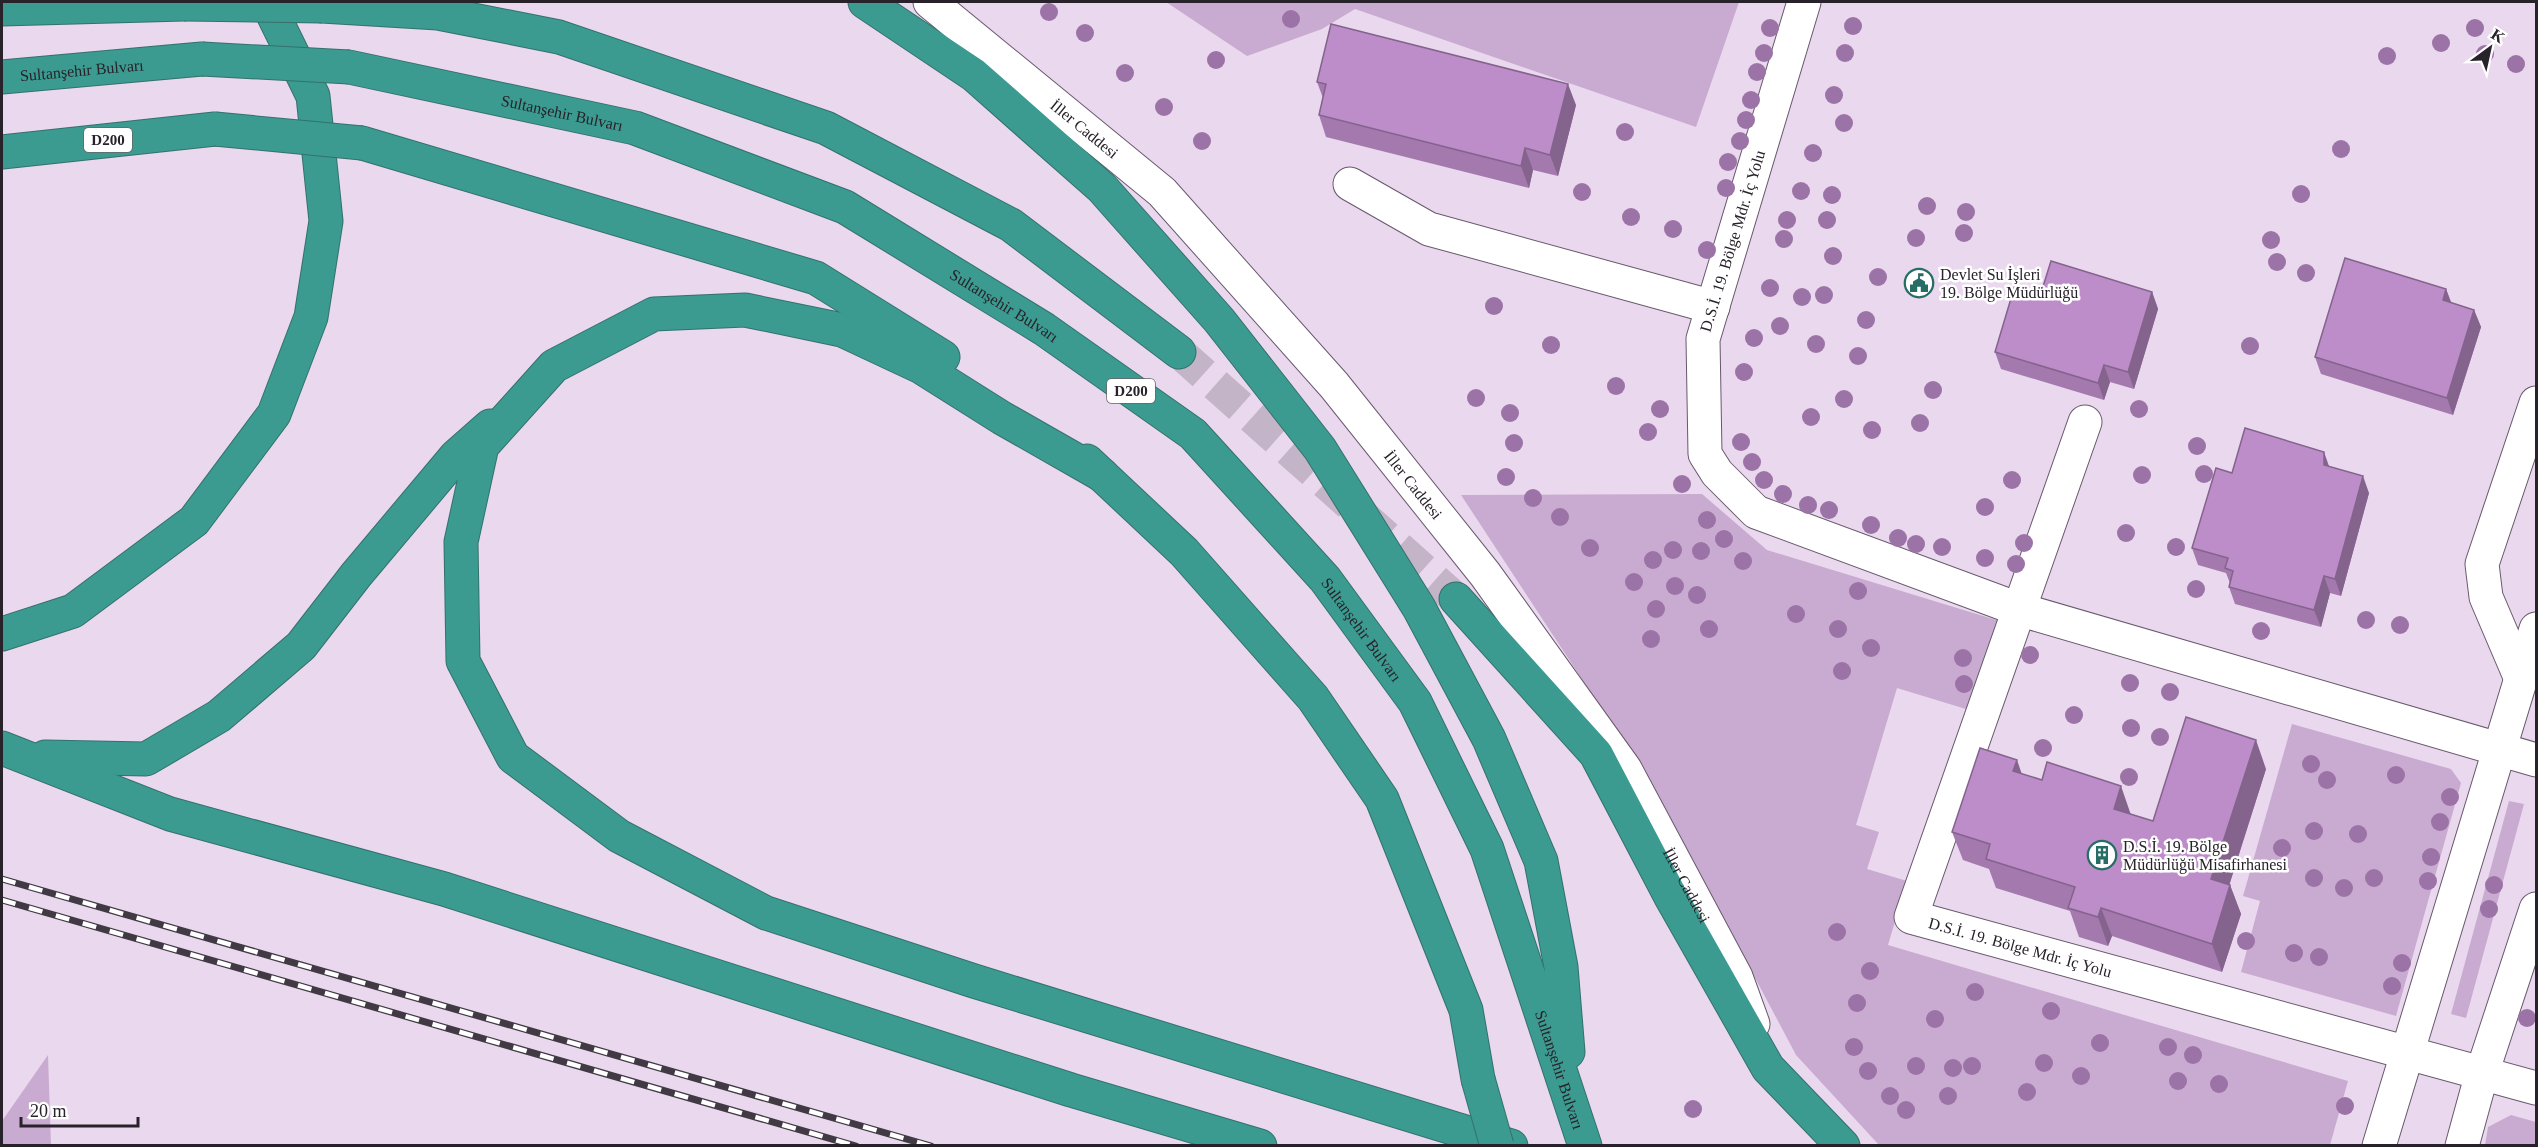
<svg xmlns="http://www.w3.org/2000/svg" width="2538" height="1147" viewBox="0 0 2538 1147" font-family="Georgia,serif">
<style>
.green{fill:#c9abd1}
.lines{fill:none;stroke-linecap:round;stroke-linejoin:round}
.highway-tunnel{stroke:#c3b4c7;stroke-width:33;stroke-dasharray:33 16;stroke-linecap:butt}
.minor-casing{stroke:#68596c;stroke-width:35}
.highway-casing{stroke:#34716c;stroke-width:35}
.minor{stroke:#fff;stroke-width:33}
.highway{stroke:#3b9b90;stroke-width:33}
.rail-casing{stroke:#413a44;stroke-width:7}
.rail{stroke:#fff;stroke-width:4.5;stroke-dasharray:14;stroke-linecap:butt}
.highway-bridge-casing{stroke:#34716c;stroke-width:35;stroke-linecap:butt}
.highway-bridge{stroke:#3b9b90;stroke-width:33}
.tree{fill:#9c73a6}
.wall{fill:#a379ae}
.shaded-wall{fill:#84638d}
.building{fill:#bd8dca;stroke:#84638d;stroke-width:1.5}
.labels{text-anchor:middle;stroke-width:5;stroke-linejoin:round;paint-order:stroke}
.shield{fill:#fff;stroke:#68646a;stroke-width:1.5}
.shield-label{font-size:15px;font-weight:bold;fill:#28222a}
.street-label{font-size:16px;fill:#28222a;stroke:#fff}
.poi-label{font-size:16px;fill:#28222a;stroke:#fff;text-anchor:start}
</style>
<rect width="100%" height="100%" fill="#ead8ee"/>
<g class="green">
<polygon points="1166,2 1739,2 1696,127 1355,9 1322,29 1247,56"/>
<polygon points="1702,494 1767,550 2006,623 1979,713 1897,688 1856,825 1879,832 1867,869 1907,881 1888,945 2348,1081 2330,1145 1879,1145 1796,1055 1658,795 1461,495"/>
<polygon points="2292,724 2451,769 2461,783 2396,1016 2241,972 2260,901 2243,896"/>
<polygon points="2509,801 2524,804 2466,1018 2451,1014"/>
<polygon points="48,1055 51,1145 2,1145 2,1121"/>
<polygon points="2511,1115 2536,1122 2536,1145 2485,1145 2488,1127"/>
</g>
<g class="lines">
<polyline class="highway-tunnel" points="1179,352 1456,599"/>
<g class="minor-casing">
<g id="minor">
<path id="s1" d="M 930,2 L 1162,192 L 1334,385 L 1485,574 L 1625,769 L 1736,977 L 1753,1024"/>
<polyline points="1804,2 1703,339 1705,454 1717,473 1756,512 2018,609 2536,760"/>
<polyline points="1350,184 1429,229 1713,307"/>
<path id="s2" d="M 2085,422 L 1911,917 L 2536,1088"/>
<polyline points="2521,679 2486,597 2482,564 2536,403"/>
<polyline points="2379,1146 2536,629"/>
<polyline points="2462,1146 2482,1073 2536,909"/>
</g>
</g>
<g class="highway-casing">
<g id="highway">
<polyline points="865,2 974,75 1102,188 1219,320 1320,449 1419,608 1489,739 1541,861 1561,967 1568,1052"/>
<polyline points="322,6 438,13 559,37 826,128 1011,225 1179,352"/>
<polyline points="2,9 184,4"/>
<path id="s3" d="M 349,67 L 635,128 L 845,207 L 1044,329 L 1193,434 L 1325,579 L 1415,702 L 1487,849 L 1585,1146"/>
<path id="s4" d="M 2,77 L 202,59"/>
<polyline points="362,143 816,278 943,357"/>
<polyline points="2,152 215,129"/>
<polyline points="1087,461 1184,552 1313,698 1382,799 1466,1010 1478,1079"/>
<polyline points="1102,475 1002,418 921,367 842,330 745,310 654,314 554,366 482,446 461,542 463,661 513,757 619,836 766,913 974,981 1511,1146"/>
<polyline points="1456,599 1596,754 1671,897 1768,1068 1843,1146"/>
<polyline points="2,634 73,611 194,521 274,414 311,317 326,221 313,96 267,2"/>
<polyline points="2,748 170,814 444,889 1071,1090 1260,1146"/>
<polyline points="45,757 146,759 219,716 301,646 356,575 456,456 490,426"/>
</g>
</g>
<use href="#minor" class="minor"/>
<use href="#highway" class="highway"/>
<g class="rail-casing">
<g id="rail">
<polyline points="2,879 931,1146"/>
<polyline points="2,900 856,1146"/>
</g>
</g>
<use href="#rail" class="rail"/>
<g class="highway-bridge-casing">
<g id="highway-bridge">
<polyline points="184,4 322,6"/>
<polyline points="202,59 349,67"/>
<polyline points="215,129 362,143"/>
<polyline points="1478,1079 1497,1146"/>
</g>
</g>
<use href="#highway-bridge" class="highway-bridge"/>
</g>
<g class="tree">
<circle cx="1049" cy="12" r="9"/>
<circle cx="1291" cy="19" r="9"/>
<circle cx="1853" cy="26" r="9"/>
<circle cx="1770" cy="28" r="9"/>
<circle cx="2475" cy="28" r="9"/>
<circle cx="1085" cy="33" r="9"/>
<circle cx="2441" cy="43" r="9"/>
<circle cx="1764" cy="53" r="9"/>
<circle cx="1845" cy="53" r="9"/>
<circle cx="2485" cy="54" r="9"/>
<circle cx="2387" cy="56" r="9"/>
<circle cx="1216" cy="60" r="9"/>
<circle cx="2516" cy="64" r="9"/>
<circle cx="1757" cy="72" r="9"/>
<circle cx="1125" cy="73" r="9"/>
<circle cx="1834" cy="95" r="9"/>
<circle cx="1751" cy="100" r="9"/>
<circle cx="1164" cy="107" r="9"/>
<circle cx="1746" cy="120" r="9"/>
<circle cx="1844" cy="123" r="9"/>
<circle cx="1625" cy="132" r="9"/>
<circle cx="1202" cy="141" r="9"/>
<circle cx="1740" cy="141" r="9"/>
<circle cx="2341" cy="149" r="9"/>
<circle cx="1813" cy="153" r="9"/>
<circle cx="1728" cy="162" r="9"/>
<circle cx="1726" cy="188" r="9"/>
<circle cx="1801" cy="191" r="9"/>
<circle cx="1582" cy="192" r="9"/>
<circle cx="2301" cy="194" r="9"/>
<circle cx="1832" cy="195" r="9"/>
<circle cx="1927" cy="206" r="9"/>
<circle cx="1966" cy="212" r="9"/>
<circle cx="1631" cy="217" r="9"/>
<circle cx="1787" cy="220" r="9"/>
<circle cx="1827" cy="220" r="9"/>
<circle cx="1673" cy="229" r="9"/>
<circle cx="1964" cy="233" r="9"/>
<circle cx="1916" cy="238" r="9"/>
<circle cx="1784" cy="239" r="9"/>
<circle cx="2271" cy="240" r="9"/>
<circle cx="1707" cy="250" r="9"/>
<circle cx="1833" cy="256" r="9"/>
<circle cx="2277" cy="262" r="9"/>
<circle cx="2306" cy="273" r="9"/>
<circle cx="1878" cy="277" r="9"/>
<circle cx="1770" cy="288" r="9"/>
<circle cx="1824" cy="295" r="9"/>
<circle cx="1802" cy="297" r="9"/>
<circle cx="1494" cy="306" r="9"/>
<circle cx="1866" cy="320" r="9"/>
<circle cx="1780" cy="326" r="9"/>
<circle cx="1754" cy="338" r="9"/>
<circle cx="1816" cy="344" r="9"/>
<circle cx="1551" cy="345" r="9"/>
<circle cx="2250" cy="346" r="9"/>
<circle cx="1858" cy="356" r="9"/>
<circle cx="1744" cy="372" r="9"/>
<circle cx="1616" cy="386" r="9"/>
<circle cx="1933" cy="390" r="9"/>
<circle cx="1476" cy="398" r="9"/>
<circle cx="1844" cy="399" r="9"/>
<circle cx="1660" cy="409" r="9"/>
<circle cx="2139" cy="409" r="9"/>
<circle cx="1510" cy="413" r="9"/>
<circle cx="1811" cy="417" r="9"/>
<circle cx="1920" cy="423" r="9"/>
<circle cx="1872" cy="430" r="9"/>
<circle cx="1648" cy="432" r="9"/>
<circle cx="1741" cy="442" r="9"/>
<circle cx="1514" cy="443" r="9"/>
<circle cx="2197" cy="446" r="9"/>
<circle cx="1752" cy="462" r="9"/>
<circle cx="2204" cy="474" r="9"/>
<circle cx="2142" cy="475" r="9"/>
<circle cx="1506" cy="477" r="9"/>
<circle cx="1764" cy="480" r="9"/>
<circle cx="2012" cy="480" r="9"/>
<circle cx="1682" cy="484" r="9"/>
<circle cx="1783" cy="494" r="9"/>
<circle cx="1533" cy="498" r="9"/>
<circle cx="1808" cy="505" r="9"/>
<circle cx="1985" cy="507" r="9"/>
<circle cx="1829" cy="510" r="9"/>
<circle cx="1560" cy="517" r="9"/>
<circle cx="1707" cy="520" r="9"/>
<circle cx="1871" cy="525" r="9"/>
<circle cx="2126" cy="533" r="9"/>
<circle cx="1898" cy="538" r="9"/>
<circle cx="1724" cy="539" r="9"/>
<circle cx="2024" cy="543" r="9"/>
<circle cx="1916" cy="544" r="9"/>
<circle cx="1942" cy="547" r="9"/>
<circle cx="2176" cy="547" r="9"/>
<circle cx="1590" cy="548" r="9"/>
<circle cx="1673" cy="550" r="9"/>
<circle cx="1701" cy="551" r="9"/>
<circle cx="1985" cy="558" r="9"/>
<circle cx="1653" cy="560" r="9"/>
<circle cx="1743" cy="561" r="9"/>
<circle cx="2016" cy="564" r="9"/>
<circle cx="1634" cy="582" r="9"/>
<circle cx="1675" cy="586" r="9"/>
<circle cx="2196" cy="589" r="9"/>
<circle cx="1858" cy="591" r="9"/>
<circle cx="1697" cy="595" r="9"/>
<circle cx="1656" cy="609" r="9"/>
<circle cx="1796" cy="614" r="9"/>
<circle cx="2366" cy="620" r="9"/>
<circle cx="2400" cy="625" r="9"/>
<circle cx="1709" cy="629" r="9"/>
<circle cx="1838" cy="629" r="9"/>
<circle cx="2261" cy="631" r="9"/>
<circle cx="1651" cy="639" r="9"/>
<circle cx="1871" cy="648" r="9"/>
<circle cx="2030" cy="655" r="9"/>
<circle cx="1963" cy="658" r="9"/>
<circle cx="1842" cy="671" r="9"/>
<circle cx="2130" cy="683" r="9"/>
<circle cx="1964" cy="684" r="9"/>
<circle cx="2170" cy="692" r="9"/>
<circle cx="2074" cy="715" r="9"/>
<circle cx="2131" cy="728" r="9"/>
<circle cx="2160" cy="737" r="9"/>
<circle cx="2043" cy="748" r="9"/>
<circle cx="2311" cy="764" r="9"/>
<circle cx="2396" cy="775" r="9"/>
<circle cx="2129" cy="777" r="9"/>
<circle cx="2327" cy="780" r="9"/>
<circle cx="2450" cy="797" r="9"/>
<circle cx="2440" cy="822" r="9"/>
<circle cx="2314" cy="831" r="9"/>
<circle cx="2358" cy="834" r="9"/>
<circle cx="2282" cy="848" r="9"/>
<circle cx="2431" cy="857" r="9"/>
<circle cx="2314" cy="878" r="9"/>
<circle cx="2374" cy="878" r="9"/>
<circle cx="2428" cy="881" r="9"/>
<circle cx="2494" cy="885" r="9"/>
<circle cx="2344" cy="888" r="9"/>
<circle cx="2489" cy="909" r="9"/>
<circle cx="1837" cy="932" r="9"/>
<circle cx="2246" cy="941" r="9"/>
<circle cx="2294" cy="953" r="9"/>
<circle cx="2319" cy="957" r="9"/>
<circle cx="2402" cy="963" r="9"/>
<circle cx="1870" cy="971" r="9"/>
<circle cx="2392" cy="986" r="9"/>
<circle cx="1975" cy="992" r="9"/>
<circle cx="1857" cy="1003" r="9"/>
<circle cx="2051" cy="1011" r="9"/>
<circle cx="2527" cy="1018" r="9"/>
<circle cx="1935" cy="1019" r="9"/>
<circle cx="2100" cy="1043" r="9"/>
<circle cx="1854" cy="1047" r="9"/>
<circle cx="2168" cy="1047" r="9"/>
<circle cx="2193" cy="1055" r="9"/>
<circle cx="2044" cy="1063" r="9"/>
<circle cx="1916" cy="1066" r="9"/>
<circle cx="1972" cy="1066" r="9"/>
<circle cx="1953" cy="1068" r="9"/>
<circle cx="1868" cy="1071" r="9"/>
<circle cx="2081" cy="1076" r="9"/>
<circle cx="2178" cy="1081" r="9"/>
<circle cx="2219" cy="1084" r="9"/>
<circle cx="2027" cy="1092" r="9"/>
<circle cx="1890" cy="1096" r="9"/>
<circle cx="1948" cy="1096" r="9"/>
<circle cx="2345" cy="1106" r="9"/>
<circle cx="1693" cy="1109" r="9"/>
<circle cx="1906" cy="1110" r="9"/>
</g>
<g class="wall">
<polygon points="1317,82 1576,105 1558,176 1533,170 1529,188 1326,137 1319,115 1323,98"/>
<polygon points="2446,289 2451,303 2474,310 2481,327 2453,415 2321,374 2315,357"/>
<polygon points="2152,292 2158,309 2134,389 2110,382 2104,400 2001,369 1995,352 2041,293"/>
<polygon points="2329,466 2369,493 2341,596 2330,593 2321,627 2235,604 2229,587 2230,583 2226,573 2198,565 2192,548 2232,473"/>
<polygon points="2266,769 2229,885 2230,885 2241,914 2222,972 2112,936 2108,946 2079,937 2070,911 1996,888 1989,869 1963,860 1952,832 2022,774 2131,814 2153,821"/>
</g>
<g class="shaded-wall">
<polygon points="1568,84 1576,105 1558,176 1550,155"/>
<polygon points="1525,148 1533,170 1529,188 1521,166"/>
<polygon points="2446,289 2453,307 2443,300"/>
<polygon points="2152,292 2158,309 2134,389 2128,372"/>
<polygon points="2474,310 2481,327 2453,415 2447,398"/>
<polygon points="2104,365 2110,382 2104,400 2098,383"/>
<polygon points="2324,452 2330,469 2324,465"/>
<polygon points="2363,476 2369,493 2341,596 2335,579"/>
<polygon points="2324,576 2330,593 2321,627 2314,610"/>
<polygon points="2256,740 2266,769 2222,908 2211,879"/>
<polygon points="2017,760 2027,789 2013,771"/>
<polygon points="2121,786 2131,815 2114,809"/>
<polygon points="2230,885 2241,914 2222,972 2212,944"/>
<polygon points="2101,908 2112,936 2108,946 2098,917"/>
</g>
<g class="building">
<polygon points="1331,24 1568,84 1550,155 1525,148 1521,166 1319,115 1326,84 1317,82"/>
<polygon points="2345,258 2446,289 2443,300 2474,310 2447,398 2315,357"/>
<polygon points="2051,261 2152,292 2128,372 2104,365 2098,383 1995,352 2015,285 2041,293"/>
<polygon points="2245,428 2324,452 2324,465 2363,476 2335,579 2324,576 2314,610 2229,587 2233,571 2225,568 2228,558 2192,548 2216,468 2232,473"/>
<polygon points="2186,717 2256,740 2211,879 2230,885 2212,944 2101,908 2098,917 2068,908 2075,887 1986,859 1990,844 1952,832 1980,748 2017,760 2013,771 2042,780 2047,762 2121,786 2114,809 2153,821"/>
</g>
<defs>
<g id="civic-ring" transform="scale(1.5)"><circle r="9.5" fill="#fff" stroke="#256d65" stroke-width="1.5"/><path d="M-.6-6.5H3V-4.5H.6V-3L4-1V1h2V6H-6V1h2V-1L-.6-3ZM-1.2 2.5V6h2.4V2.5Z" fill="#256d65"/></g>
<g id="building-ring" transform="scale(1.5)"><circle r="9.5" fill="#fff" stroke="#256d65" stroke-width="1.5"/><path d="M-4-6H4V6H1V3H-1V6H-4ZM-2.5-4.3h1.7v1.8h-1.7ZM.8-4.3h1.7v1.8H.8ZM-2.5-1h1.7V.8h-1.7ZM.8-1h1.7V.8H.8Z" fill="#256d65"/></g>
</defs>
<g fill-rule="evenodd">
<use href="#civic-ring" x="1919" y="283"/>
<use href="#building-ring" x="2102" y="855"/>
</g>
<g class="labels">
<g class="shield">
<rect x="84" y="128" width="48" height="24" rx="4.5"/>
<rect x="1107" y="379" width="48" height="24" rx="4.5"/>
</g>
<g class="shield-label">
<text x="108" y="145">D200</text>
<text x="1131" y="396">D200</text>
</g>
<g class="street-label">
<text dy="6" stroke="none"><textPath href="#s4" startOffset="80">Sultanşehir Bulvarı</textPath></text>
<text dy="6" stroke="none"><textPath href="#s3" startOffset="218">Sultanşehir Bulvarı</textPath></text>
<text dy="6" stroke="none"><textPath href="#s1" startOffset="200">İller Caddesi</textPath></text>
<text transform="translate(1732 241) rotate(-73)" y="6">D.S.İ. 19. Bölge Mdr. İç Yolu</text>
<text dy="6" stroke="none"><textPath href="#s3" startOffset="704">Sultanşehir Bulvarı</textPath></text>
<text dy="6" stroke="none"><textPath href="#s1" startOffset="686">İller Caddesi</textPath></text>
<text dy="6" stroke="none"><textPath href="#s3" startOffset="1191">Sultanşehir Bulvarı</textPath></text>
<text dy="6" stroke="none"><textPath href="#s1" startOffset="1172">İller Caddesi</textPath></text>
<text dy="6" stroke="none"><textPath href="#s2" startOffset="638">D.S.İ. 19. Bölge Mdr. İç Yolu</textPath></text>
<text dy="6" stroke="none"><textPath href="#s3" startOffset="1677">Sultanşehir Bulvarı</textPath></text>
</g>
<g class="poi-label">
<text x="1940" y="280">Devlet Su İşleri<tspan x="1940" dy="18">19. Bölge Müdürlüğü</tspan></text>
<text x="2123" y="852">D.S.İ. 19. Bölge<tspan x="2123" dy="18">Müdürlüğü Misafirhanesi</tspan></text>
</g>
</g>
<rect width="2538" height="1147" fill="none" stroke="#28222a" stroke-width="6"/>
<g transform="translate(2490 48) rotate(33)" stroke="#ffffff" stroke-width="4.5" paint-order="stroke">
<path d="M0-4.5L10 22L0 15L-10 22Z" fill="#28222a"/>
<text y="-9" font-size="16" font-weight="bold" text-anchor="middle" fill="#28222a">K</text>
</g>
<path d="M21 1117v9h117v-9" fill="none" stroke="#28222a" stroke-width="3"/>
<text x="30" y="1117" font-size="18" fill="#28222a" stroke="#ffffff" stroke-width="4.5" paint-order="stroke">20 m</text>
</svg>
